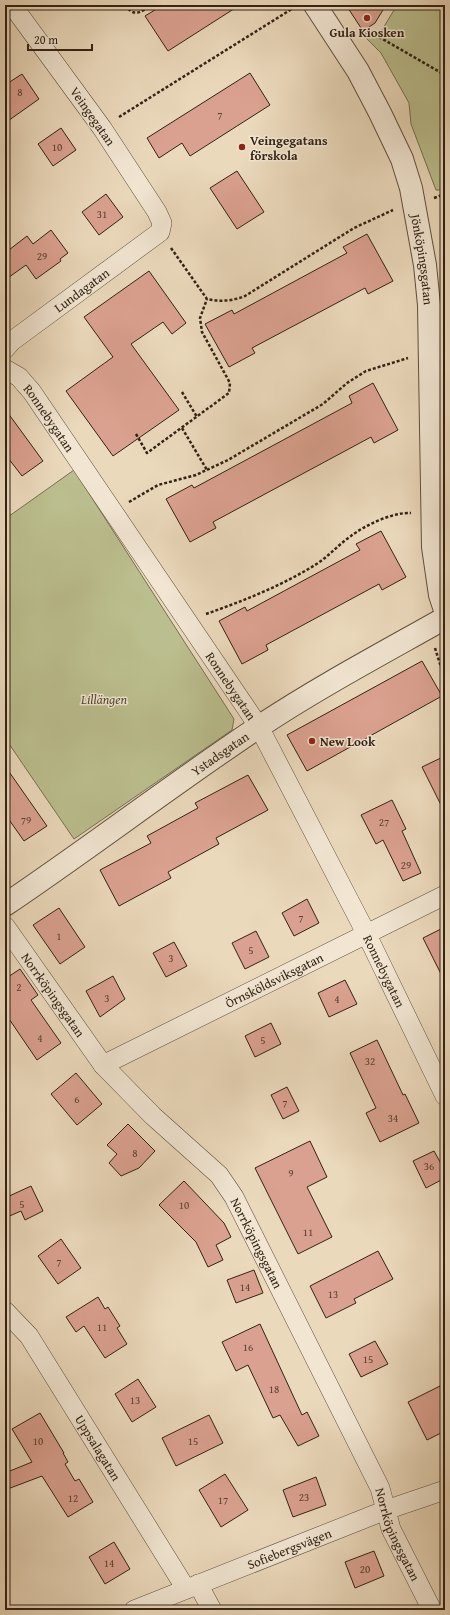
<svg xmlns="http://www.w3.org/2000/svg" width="450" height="1615" viewBox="0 0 450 1615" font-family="'Gentium Book Plus',serif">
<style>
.green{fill:#bbbe8e;stroke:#767051}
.building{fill:#dba190;stroke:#322214}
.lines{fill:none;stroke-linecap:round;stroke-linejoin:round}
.minor-casing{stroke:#60503e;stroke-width:20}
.tertiary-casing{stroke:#60503e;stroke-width:24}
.path{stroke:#322214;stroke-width:2.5;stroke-dasharray:3 2;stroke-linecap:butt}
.minor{stroke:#f2e6d3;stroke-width:19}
.tertiary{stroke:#f2e6d3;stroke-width:22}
.poi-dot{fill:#8f2418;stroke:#f2e6d3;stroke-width:1.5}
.labels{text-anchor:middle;stroke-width:3;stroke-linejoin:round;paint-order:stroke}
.number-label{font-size:11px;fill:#5c4233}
.poi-label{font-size:13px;font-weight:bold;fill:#322214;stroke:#f2e6d3;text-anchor:start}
.street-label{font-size:13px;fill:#322214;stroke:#f2e6d3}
.park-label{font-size:13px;font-style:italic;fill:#544932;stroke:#f2e6d3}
</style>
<rect width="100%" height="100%" fill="#ebd9bc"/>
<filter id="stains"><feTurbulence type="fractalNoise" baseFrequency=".005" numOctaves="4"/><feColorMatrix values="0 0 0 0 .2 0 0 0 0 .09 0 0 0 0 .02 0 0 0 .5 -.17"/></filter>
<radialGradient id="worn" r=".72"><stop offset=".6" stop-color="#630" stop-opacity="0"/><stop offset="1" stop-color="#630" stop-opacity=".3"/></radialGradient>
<g class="green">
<polygon points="397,5 445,5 444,190 436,190 411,124 409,103 381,53 366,38 382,30"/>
<polygon points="74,470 234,719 232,730 74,839 5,738 5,519"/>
</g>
<g class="building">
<polygon points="163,5 240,5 168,51 145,16"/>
<polygon points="346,5 386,5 375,23 363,31"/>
<polygon points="250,73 270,105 190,156 182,143 159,158 147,138"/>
<polygon points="22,74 39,99 5,123 5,85"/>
<polygon points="61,128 76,150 53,166 38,144"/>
<polygon points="237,171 264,212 237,229 210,188"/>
<polygon points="106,194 123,217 99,235 82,212"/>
<polygon points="51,230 68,253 60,259 61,261 36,279 26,265 5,280 5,253 27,236 33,244"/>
<polygon points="367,234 393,281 368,294 365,288 252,348 255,353 229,367 205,324 232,310 234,314 347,253 343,247"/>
<polygon points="149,271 186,323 172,334 163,322 131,344 179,410 113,456 66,391 113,357 84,317"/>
<polygon points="373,383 398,430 374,443 371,437 213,522 216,528 190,542 166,499 192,485 194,488 352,403 349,396"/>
<polygon points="5,409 43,461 22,476 5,454"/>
<polygon points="381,531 406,577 382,590 379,584 266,645 268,650 242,664 219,621 245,607 247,611 360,550 356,544"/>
<polygon points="422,661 442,696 307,771 287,735"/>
<polygon points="445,756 445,813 422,767"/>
<polygon points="5,766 47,826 24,841 5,814"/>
<polygon points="248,775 268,810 216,838 219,844 168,872 171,878 119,906 100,870 151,843 147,836 198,808 195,803"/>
<polygon points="392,800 406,829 402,831 421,873 403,881 383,840 376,844 361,815"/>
<polygon points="307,899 319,923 294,936 282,913"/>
<polygon points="59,908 85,947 60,964 33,925"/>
<polygon points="445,927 445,982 423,938"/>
<polygon points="256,931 269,957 245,969 232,943"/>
<polygon points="174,942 187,966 166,977 153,953"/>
<polygon points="20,969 38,995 31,1000 61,1043 37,1060 5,1013 5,979"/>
<polygon points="113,976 125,999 100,1017 86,991"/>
<polygon points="345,980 357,1004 329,1017 318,993"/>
<polygon points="271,1023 281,1044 255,1057 245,1036"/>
<polygon points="377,1040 403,1095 405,1094 419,1123 380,1142 366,1113 376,1108 350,1053"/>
<polygon points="76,1073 102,1104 77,1125 51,1094"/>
<polygon points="287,1087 299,1111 283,1119 271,1095"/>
<polygon points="128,1124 155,1151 139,1168 121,1176 109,1163 117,1154 107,1145"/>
<polygon points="310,1141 327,1177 307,1187 332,1237 298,1254 255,1168"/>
<polygon points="434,1151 445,1171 445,1178 426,1188 413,1161"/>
<polygon points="184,1181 224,1223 231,1237 216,1245 223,1260 208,1267 196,1242 159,1205"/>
<polygon points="31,1186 43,1211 25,1220 21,1211 5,1218 5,1198"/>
<polygon points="61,1239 81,1268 58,1284 38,1256"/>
<polygon points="378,1251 393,1279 354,1299 356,1303 326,1318 310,1286"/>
<polygon points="254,1270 263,1293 236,1303 227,1280"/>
<polygon points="98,1297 105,1309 108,1307 120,1326 117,1328 127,1344 105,1358 84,1326 76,1332 66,1317"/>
<polygon points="260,1324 302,1415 307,1412 319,1436 298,1446 280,1415 273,1418 248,1365 236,1371 222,1342"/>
<polygon points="375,1341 388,1364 361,1377 349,1354"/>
<polygon points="138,1379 156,1407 132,1422 115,1394"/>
<polygon points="440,1386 445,1397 445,1431 427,1440 408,1402"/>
<polygon points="40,1413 64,1453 63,1453 68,1462 65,1464 75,1481 79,1479 93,1502 68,1517 42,1476 5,1490 5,1473 32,1462 12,1429"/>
<polygon points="209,1415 223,1443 176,1466 162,1438"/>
<polygon points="225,1474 248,1510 221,1527 199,1490"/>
<polygon points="316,1477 326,1505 293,1517 283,1490"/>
<polygon points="114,1542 130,1569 105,1584 89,1557"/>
<polygon points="374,1551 384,1576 355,1588 345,1562"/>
</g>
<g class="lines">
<g class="minor-casing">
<g id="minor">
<path id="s1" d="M 5,349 L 12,341 L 160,232 L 162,223 L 157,212 L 102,128 L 12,5"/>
<path id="s2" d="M 5,369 L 19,377 L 32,392 L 259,727 L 366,933 L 445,1096"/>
<path id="s3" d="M 5,926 L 103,1065 L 153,1116 L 219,1175 L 234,1197 L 380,1488 L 391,1529 L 432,1610"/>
<path id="s4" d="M 103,1065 L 445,895"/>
<path id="s5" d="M 5,1311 L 29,1336 L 186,1589"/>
<polyline points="198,1584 212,1610"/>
<path id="s6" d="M 134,1610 L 386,1510 L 445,1490"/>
</g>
</g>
<g class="tertiary-casing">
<g id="tertiary">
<path id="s7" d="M 315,5 L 358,71 L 380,113 L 402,159 L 411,188 L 425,265 L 429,305 L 433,547 L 440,595 L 445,610"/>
<path id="s8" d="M 5,905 C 91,847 173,784 260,726 C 319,687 383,653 445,618"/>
</g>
</g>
<g class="path">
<path d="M 125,5 C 135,18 140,12 152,5"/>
<polyline points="361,37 367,33 374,34 445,75"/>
<polyline points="119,117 295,7"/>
<polyline points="434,198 445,194"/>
<path d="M 171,248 L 207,299 C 219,302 233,301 245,296 L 354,228 L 393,210"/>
<polyline points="182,392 197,417"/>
<polyline points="182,428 207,470"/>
<polyline points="136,434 147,453 229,393 230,383 202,332 200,318 207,299"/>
<polyline points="129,502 158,485 196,475 228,460 323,404 347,383 366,371 408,358"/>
<path d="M 206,614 C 243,601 281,586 315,565 C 328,557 338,545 351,536 C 365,525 393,512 411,513"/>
<polyline points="441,645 445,658"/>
<polyline points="435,648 445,680"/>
</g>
<use href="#minor" class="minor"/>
<use href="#tertiary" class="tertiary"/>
</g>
<g class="poi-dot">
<circle cx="367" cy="18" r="4"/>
<circle cx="242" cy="147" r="4"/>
<circle cx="312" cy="741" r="4"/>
</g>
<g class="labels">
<g class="number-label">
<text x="20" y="96">8</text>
<text x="220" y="119">7</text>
<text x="57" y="151">10</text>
<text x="102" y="218">31</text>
<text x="42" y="260">29</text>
<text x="26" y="824">79</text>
<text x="384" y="826">27</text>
<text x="406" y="869">29</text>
<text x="301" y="922">7</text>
<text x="59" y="940">1</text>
<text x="251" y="954">5</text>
<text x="171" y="962">3</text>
<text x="19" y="991">2</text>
<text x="107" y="1002">3</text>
<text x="337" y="1003">4</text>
<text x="40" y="1042">4</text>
<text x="263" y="1044">5</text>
<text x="370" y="1065">32</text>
<text x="77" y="1103">6</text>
<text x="285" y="1107">7</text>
<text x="393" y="1122">34</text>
<text x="135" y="1157">8</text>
<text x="429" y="1170">36</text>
<text x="291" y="1177">9</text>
<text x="22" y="1208">5</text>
<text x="184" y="1209">10</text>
<text x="308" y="1236">11</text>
<text x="59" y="1266">7</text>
<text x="245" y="1291">14</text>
<text x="333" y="1298">13</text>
<text x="102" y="1331">11</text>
<text x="248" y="1351">16</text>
<text x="368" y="1363">15</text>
<text x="274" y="1393">18</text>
<text x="135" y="1404">13</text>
<text x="38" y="1445">10</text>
<text x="193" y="1445">15</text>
<text x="304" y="1501">23</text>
<text x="73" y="1502">12</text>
<text x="223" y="1504">17</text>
<text x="109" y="1567">14</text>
<text x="365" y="1573">20</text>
</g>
<g class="poi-label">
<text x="367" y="37" text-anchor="middle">Gula Kiosken</text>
<text x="250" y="145">Veingegatans<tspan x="250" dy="15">förskola</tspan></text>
<text x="320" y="746">New Look</text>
</g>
<g class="street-label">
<text transform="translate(93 116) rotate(55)" y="5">Veingegatan</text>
<text dy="5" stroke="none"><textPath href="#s7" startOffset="280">Jönköpingsgatan</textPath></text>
<text dy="5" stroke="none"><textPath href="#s1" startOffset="97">Lundagatan</textPath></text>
<text dy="5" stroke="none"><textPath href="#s2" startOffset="67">Ronnebygatan</textPath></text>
<text dy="5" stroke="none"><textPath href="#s2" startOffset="391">Ronnebygatan</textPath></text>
<text dy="5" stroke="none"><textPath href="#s8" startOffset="263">Ystadsgatan</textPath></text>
<text dy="5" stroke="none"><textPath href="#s2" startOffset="715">Ronnebygatan</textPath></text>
<text dy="5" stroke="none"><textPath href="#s4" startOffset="191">Örnsköldsviksgatan</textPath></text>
<text dy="5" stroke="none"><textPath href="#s3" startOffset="84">Norrköpingsgatan</textPath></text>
<text dy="5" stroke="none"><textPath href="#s3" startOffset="408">Norrköpingsgatan</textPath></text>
<text dy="5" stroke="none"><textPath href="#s5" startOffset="166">Uppsalagatan</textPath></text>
<text dy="5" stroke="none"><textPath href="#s3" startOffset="732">Norrköpingsgatan</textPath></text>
<text dy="5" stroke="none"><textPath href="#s6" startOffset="167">Sofiebergsvägen</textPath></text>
</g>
<g class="park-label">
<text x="104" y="704">Lillängen</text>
</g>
</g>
<rect width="450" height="1615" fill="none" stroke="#ebd9bc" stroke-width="20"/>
<rect x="6" y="6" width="438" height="1603" fill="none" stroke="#322214" stroke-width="2"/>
<rect x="10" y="10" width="430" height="1595" fill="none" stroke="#322214"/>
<path d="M28 44v6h64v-6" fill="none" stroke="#322214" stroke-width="2"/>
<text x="34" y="44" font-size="12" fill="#322214" stroke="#f2e6d3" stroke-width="3" paint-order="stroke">20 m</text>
<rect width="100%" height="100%" filter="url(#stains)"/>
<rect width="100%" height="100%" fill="url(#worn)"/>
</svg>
